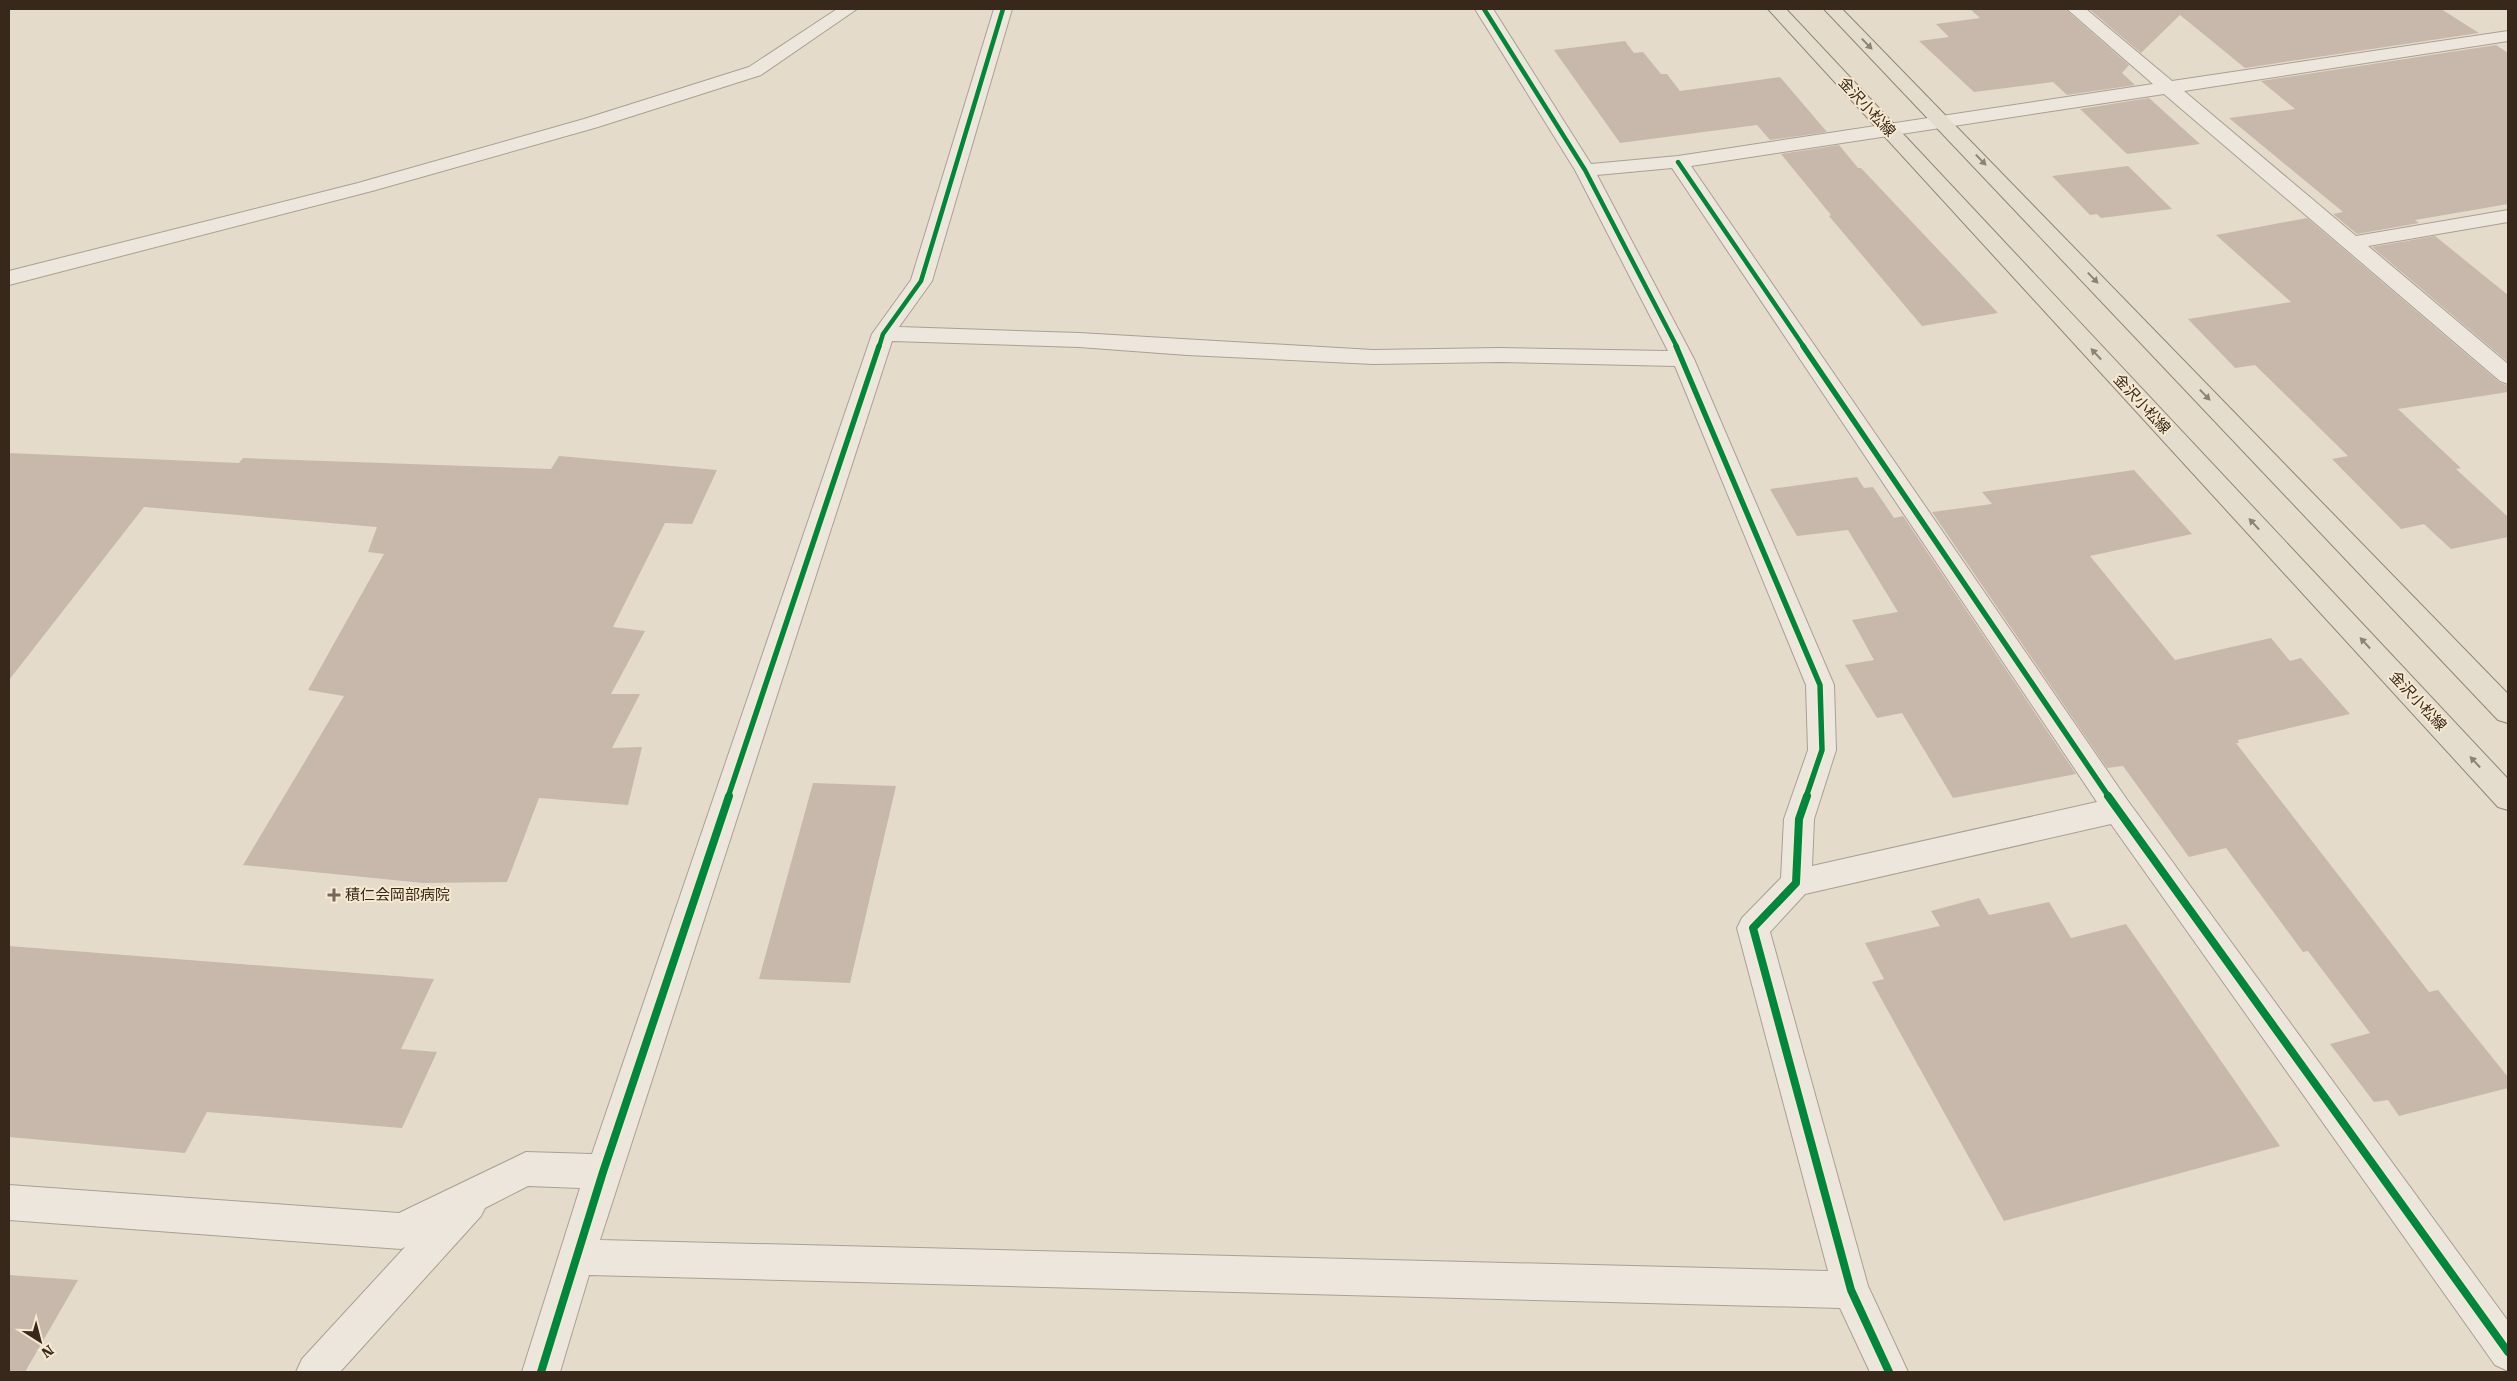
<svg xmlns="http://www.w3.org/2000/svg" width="2517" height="1381" viewBox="0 0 2517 1381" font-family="'Roboto Serif','Noto Sans JP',serif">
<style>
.building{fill:#c8b8ab}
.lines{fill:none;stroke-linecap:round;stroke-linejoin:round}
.street-casing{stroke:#a9a094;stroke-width:2}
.primary-casing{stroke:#8f867a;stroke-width:2}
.street{fill:#ece6dc;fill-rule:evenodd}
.primary{fill:#e4dccd;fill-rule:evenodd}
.cycleway-far2-casing{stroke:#f7e9cf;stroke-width:7}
.cycleway-far1-casing{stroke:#f7e9cf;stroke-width:9}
.cycleway-casing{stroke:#f7e9cf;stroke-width:11}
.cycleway-far2{stroke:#00873e;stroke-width:4.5}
.cycleway-far1{stroke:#00873e;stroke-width:5.5}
.cycleway{stroke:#00873e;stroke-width:8}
.oneway{fill:#8e8274}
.poi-dot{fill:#756759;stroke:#f7e9cf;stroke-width:2}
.labels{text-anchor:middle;stroke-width:4;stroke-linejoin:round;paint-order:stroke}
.street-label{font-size:15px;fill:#38281c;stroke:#f7e9cf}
.poi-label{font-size:15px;fill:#38281c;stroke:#f7e9cf;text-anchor:start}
</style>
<rect width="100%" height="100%" fill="#e5dbca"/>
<g class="building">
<polygon points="1970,9 2065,9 2129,65 2122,73 2135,85 2067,95 2053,82 1974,92 1919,41 1949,37 1936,24 1980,18"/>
<polygon points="2089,9 2441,9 2479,33 2245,68 2180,15 2141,53"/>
<polygon points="1625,41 1634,53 1643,52 1661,74 1667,74 1680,91 1780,77 1827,132 1770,140 1757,125 1620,143 1554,50"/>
<polygon points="2496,45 2508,53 2508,204 2415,220 2419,223 2357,234 2333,214 2343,212 2229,118 2295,109 2261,81"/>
<polygon points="2149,98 2200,144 2127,154 2080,109"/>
<polygon points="1839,145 1858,168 1861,168 1998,313 1922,326 1829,216 1831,215 1781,154"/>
<polygon points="2128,166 2172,209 2101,218 2097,214 2090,215 2052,176"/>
<polygon points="2307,218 2499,382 2508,386 2508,392 2398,409 2461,468 2456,469 2508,517 2508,537 2451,549 2424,524 2401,529 2332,459 2348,456 2255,365 2235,368 2188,319 2291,302 2216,235"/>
<polygon points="2435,236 2508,295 2508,362 2372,247"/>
<polygon points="9,453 239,463 243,458 551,469 559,456 717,470 692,524 665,523 613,627 645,631 611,694 640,694 612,748 642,747 628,805 539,798 507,882 423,883 243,865 344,696 308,690 384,554 368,552 377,527 144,507 9,680"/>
<polygon points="2134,470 2192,534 2090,556 2175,660 2271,638 2290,661 2301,658 2350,714 2238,740 2239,743 2236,743 2429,992 2438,990 2508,1077 2508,1088 2399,1116 2388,1100 2374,1102 2330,1044 2370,1033 2308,951 2303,952 2226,848 2189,857 2123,766 2107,768 1932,512 1992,504 1982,492"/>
<polygon points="1857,477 1864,488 1873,487 1894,518 1903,516 2076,774 1953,798 1902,713 1877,718 1845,665 1874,660 1852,620 1898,612 1848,530 1797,536 1770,489"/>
<polygon points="813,783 896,786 850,983 759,979"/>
<polygon points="1979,898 1989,915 2049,902 2071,938 2126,924 2280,1146 2004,1221 1872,982 1884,979 1865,943 1940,926 1931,911"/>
<polygon points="9,946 434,979 401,1049 437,1052 402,1128 207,1112 185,1153 9,1137"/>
<polygon points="9,1275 78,1280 25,1372 9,1372"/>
</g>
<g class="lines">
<g class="street-casing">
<g id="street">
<polygon points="837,9 857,9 761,75 598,127 372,191 9,285 9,271 358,183 584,119 749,67"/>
<path d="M 994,9 L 1012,9 L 932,281 L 899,327 L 1079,333 L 1373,350 L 1500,348 L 1668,351 L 1575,170 L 1475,9 L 1493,9 L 1591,164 L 1678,156 L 2153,84 L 2067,9 L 2086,9 L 2172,81 L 2508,31 L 2508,41 L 2184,91 L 2356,236 L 2508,210 L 2508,222 L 2368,246 L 2508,364 L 2508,384 L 2500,381 L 2164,94 L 1691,166 L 2128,801 L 2508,1321 L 2508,1371 L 2495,1365 L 2111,824 L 1805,894 L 1770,932 L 1868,1286 L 1908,1372 L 1870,1372 L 1840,1308 L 589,1275 L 560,1372 L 522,1372 L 580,1188 L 528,1186 L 485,1208 L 481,1216 L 340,1372 L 296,1372 L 302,1359 L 405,1247 L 401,1249 L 9,1220 L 9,1185 L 399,1213 L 526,1152 L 592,1154 L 872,334 L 911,280 ZM 1672,168 L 2097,802 L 1812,866 L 1814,819 L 1836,750 L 1834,685 L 1694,359 L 1597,175 ZM 892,341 L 1079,347 L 1187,355 L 1373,364 L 1500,362 L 1675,366 L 1806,685 L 1808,750 L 1784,819 L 1781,878 L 1742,918 L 1737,928 L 1828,1271 L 600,1240 Z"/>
</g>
</g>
<g class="primary-casing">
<g id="primary">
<polygon points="1768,9 1786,9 2508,779 2508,810 2498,807"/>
<polygon points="1824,9 1842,9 2508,694 2508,723 2498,720"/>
</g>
</g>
<use href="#street" class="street"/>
<use href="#primary" class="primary"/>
<g class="cycleway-far2-casing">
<g id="cycleway-far2">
<polyline points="1484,9 1585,170 1677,347"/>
<polyline points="1678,162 1804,347"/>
<polyline points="879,347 883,334 921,281 1003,9"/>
</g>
</g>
<g class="cycleway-far1-casing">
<g id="cycleway-far1">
<polyline points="1676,346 1820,685 1822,750 1806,797"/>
<polyline points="1803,346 2109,797"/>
<polyline points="728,797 879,346"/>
</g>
</g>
<g class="cycleway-casing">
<g id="cycleway">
<polyline points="1807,796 1799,819 1796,883 1753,928 1851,1290 1889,1372"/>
<polyline points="2108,796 2508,1352"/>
<polyline points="541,1372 603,1172 729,796"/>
</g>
</g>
<use href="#cycleway-far2" class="cycleway-far2"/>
<use href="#cycleway-far1" class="cycleway-far1"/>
<use href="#cycleway" class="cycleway"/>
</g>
<defs><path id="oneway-solid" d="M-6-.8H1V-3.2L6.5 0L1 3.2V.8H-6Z" transform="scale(1.25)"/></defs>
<g class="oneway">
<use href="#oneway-solid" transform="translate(1867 44) rotate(46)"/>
<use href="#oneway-solid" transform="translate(1981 160) rotate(46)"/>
<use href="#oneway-solid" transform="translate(2093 278) rotate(46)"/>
<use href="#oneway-solid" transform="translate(2096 354) rotate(-133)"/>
<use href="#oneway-solid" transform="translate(2205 395) rotate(46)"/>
<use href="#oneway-solid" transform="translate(2254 524) rotate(-133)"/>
<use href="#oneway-solid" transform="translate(2365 643) rotate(-133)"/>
<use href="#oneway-solid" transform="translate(2475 762) rotate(-133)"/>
</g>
<path class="poi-dot" d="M331.5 887.5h5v5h5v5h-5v5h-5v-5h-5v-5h5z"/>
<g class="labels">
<g class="street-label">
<text transform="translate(1867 107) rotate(47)" y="5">金沢小松線</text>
<text transform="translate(2142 404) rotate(47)" y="5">金沢小松線</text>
<text transform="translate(2418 701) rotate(47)" y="5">金沢小松線</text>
</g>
<g class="poi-label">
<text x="345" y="900">積仁会岡部病院</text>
</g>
</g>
<rect width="2517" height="1381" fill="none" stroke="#38281c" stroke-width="20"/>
<g transform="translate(40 1341) rotate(144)" stroke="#f7e9cf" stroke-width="4" paint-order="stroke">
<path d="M0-4L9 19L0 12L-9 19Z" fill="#38281c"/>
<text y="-8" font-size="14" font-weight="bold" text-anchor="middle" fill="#38281c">N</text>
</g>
</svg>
